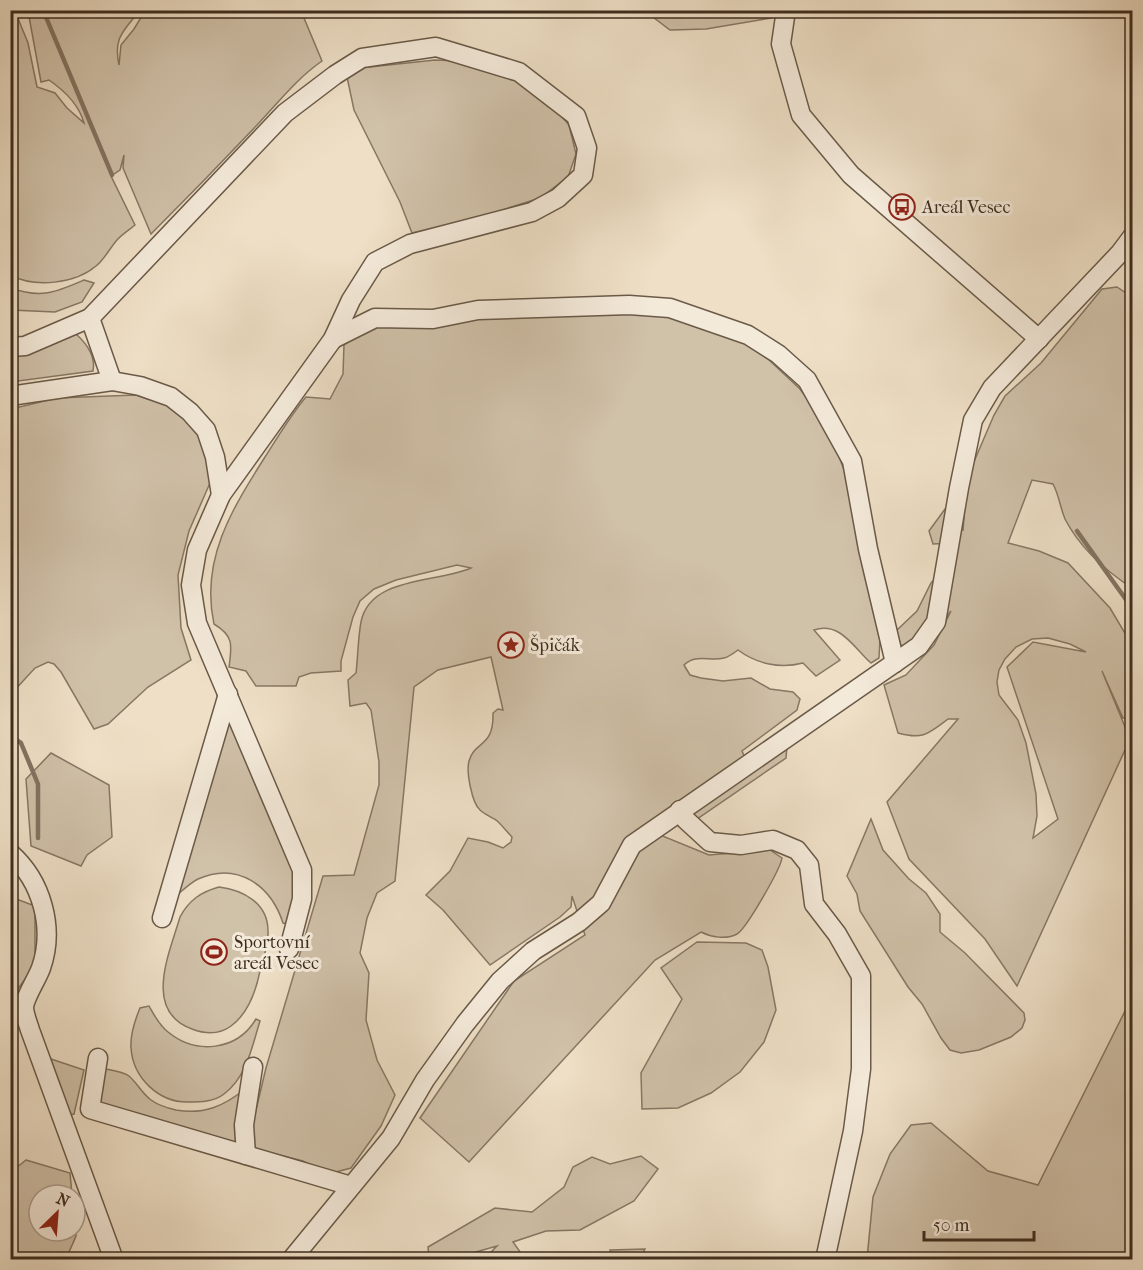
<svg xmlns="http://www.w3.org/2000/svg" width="1143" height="1270" viewBox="0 0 1143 1270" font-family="'IM FELL French Canon',serif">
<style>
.green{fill:#d0c1a9;stroke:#877764;stroke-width:1.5;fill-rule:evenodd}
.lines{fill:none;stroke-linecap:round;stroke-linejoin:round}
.stream{stroke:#847361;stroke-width:4.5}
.minor-casing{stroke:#6a5a48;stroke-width:21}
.minor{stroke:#f4eada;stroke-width:18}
.labels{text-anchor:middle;stroke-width:6;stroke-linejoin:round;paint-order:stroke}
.poi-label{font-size:18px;fill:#3e2d1e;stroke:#f4eada;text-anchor:start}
</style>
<rect width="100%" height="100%" fill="#eedfc6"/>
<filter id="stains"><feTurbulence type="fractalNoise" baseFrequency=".00333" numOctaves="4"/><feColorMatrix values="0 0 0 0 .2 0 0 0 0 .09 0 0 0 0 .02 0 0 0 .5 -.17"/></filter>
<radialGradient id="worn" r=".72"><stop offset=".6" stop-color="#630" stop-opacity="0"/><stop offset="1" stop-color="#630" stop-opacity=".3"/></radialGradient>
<g class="green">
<path d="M 10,11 L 15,11 L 28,43 L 37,87 L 55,93 L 67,108 L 84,123 C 79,105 65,91 49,80 L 41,82 L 28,11 L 139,11 C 124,31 113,37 119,65 L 121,45 L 134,29 L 145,11 L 301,11 L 322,61 C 296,79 278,103 257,125 C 222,162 187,198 151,234 L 123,168 L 124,155 L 120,170 L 111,176 L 135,225 C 129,230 122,234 117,240 C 110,248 104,260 96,266 C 75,284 35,288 10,275 Z"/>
<polygon points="645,11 772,11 771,18 706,29 670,30"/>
<polygon points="435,60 459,61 500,72 541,93 569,125 576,154 568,177 540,198 477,218 412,233 400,202 354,110 347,77 351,69"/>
<path d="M 84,280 L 94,283 L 82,302 L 55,312 L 11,310 L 11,288 C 41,299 56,292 84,280 Z"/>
<path d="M 1117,287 L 1129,295 L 1132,307 L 1132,588 C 1106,571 1080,548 1065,519 C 1060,507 1059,495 1053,484 L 1032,480 L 1008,543 L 1039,551 L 1068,563 L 1110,608 L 1132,645 L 1132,718 L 1123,718 L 1102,671 L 1130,739 L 1017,986 L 985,939 L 909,859 L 887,802 L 958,719 L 948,719 C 928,734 923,740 898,733 L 884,685 L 906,675 L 934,645 L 951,611 L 920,650 L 902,649 L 896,631 L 917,611 L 931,583 L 954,560 L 956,543 L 933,544 L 929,531 L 945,509 L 960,510 L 963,531 L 967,478 L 994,415 L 1005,396 L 1041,363 L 1102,289 ZM 1048,638 L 1070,644 L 1086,652 L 1033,642 L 1007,667 L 1058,819 L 1033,838 L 1037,816 L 1036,794 L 1026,743 L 1018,720 L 999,695 L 997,682 L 999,670 L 1005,659 L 1016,647 L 1032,639 Z"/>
<path d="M 567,310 L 668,315 L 733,336 L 768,359 L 800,389 L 822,419 L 833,441 L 849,483 L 880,638 L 879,658 L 871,663 C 854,648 840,621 814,630 L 840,660 L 816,676 L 803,663 C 780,669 757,664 738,650 C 734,653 728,657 724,658 C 710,662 696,653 684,665 L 690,675 L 701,678 L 723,681 L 751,678 L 770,689 L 793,692 L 800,699 L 797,710 L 742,751 L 751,772 L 787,746 L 786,758 L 697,819 L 681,805 L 660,835 L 709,855 L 770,850 L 782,858 C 780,870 746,929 737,934 C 726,940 711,937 701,932 L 655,960 L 469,1162 L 420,1118 L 514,981 L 585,935 L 572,896 L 571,907 L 560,917 L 490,965 L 443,910 L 426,895 L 450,871 L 468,838 L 488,842 L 503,848 L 511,842 L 512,837 C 507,832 502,825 496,820 C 491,817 484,814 480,810 C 472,803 466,772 469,761 C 475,740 494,748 493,713 L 498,709 L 503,710 L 491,657 L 438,670 L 414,687 L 395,881 L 377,893 L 367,918 L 360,953 L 369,973 L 366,1020 L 377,1060 L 395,1095 L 381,1126 L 351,1168 L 328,1174 L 303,1161 L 256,1149 L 250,1135 L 266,1068 L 323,876 L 354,875 L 379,785 L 379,762 L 371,710 L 366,703 L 350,706 L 348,680 L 356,673 C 358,656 358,638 361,622 C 370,576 438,583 471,568 L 457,565 L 396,580 L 374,589 L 360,601 L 353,617 L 341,661 L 341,671 L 311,673 L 299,677 L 296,686 L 256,686 L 246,671 L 229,667 C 232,645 234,636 214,624 C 200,560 232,509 265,457 C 278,437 290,416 306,397 L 330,399 L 343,374 L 344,345 L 375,324 Z"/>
<path d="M 76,334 C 86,343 96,356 93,371 L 11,382 L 10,355 Z"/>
<polygon points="136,395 175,408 201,435 207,451 210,483 189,531 178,575 181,628 191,660 148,687 108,724 94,729 61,672 54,664 48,662 35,668 11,694 11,409 57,398"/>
<path d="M 225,721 L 234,726 L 292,863 L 295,888 L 288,924 L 283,923 C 271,886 238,861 198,879 C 190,883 183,890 176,896 Z"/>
<polygon points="51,753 109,785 112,837 87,855 81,866 31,846 26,779"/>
<polygon points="871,819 883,850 909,879 926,893 940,914 940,932 965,953 1024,1013 1025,1020 1022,1028 1011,1037 979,1050 961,1053 950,1050 941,1038 922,1004 908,987 860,911 857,894 847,876"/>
<path d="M 219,887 C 243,890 268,903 268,931 C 269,944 263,958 260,971 C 256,991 249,1013 231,1026 C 219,1035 205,1034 192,1029 C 142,1011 170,952 180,917 C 189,900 201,892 219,887 Z"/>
<polygon points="11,897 35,906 35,966 11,998"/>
<polygon points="697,942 746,943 762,950 768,967 776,1010 764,1042 740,1072 711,1093 678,1108 642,1109 641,1073 682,999 661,968"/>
<polygon points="1132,997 1132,1259 867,1259 873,1197 890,1154 911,1125 931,1123 988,1171 1038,1185"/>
<path d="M 149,1006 C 154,1015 159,1025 168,1032 C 196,1055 237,1051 256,1019 L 260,1021 C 252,1046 247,1077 224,1094 C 214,1102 200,1102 189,1102 C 159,1103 133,1078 131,1048 C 130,1034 135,1020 140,1008 Z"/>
<polygon points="51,1059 84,1070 74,1114 63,1116 47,1062"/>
<path d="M 102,1068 C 109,1070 123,1071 129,1076 C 137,1083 142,1093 151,1100 C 158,1105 167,1108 176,1110 C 204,1115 224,1106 245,1089 L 239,1146 L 95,1104 Z"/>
<polygon points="641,1156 658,1169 634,1201 580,1230 546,1231 513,1242 525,1259 484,1259 497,1246 451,1259 429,1259 428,1247 495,1208 532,1212 564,1187 573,1167 592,1157 610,1164"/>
<polygon points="26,1160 70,1173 72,1195 39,1195 39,1231 75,1231 75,1224 76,1236 66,1259 11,1259 11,1172"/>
<polygon points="645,1249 640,1259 611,1259 610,1250"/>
</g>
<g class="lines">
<g class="stream">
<polyline points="43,10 112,175"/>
<polyline points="1077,531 1132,608"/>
<polyline points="10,736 21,743 38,784 38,838"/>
</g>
<g class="minor-casing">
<g id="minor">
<polyline points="786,10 781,44 801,115 851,175 1039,339"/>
<polyline points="90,318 112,381"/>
<polyline points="333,339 375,318 433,319 478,310 629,305 670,308 748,335 778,354 807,380 852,461 868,549 895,663"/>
<polyline points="10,347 25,346 90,318 285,113 335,75 362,58 436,47 519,72 576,116 587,148 583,175 558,198 532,212 410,244 375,262 351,300 333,339 221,495 197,550 191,585 197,623 302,870 302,899 289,949"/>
<polyline points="10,396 112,381 140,386 171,397 190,412 206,430 215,457 221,495"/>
<polyline points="680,810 686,820 710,842 741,845 773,840 797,850 809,865 814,904 837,934 861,976 861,1069 853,1131 825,1260"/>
<path d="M 10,853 C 42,881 55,928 41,968 C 37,979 25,997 24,1007 C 24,1014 28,1023 30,1030 L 114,1260"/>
<polyline points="162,918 228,694"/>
<polyline points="98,1058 90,1109 351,1186"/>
<polyline points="246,1155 244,1125 253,1067"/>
<polyline points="291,1260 391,1138 425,1080 465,1024 500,981 533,951 579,922 601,903 632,845 919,646 936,622 959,488 973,420 992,388 1120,253 1132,237"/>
</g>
</g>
<use href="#minor" class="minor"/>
</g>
<defs>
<g id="bus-ring" transform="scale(1.35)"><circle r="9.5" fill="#f4eada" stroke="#8f2418" stroke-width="1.5"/><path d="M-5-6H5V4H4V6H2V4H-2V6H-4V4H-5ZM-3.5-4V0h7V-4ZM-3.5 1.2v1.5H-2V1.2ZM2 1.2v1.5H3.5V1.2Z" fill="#8f2418"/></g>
<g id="sight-ring" transform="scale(1.35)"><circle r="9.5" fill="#f4eada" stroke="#8f2418" stroke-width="1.5"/><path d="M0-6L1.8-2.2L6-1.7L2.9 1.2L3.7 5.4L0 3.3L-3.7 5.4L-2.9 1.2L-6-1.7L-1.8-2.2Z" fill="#8f2418"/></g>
<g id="stadium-ring" transform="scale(1.35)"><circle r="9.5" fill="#f4eada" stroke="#8f2418" stroke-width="1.5"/><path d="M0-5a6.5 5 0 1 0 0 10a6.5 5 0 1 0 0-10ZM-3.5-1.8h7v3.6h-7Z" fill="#8f2418"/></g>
</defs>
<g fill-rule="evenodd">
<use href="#bus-ring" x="902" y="207"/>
<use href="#sight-ring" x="511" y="645"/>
<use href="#stadium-ring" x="214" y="952"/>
</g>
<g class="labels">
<g class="poi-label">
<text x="922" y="213">Areál Vesec</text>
<text x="530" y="651">Špičák</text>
<text x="234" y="948">Sportovní<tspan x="234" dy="21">areál Vesec</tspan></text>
</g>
</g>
<rect width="1143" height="1270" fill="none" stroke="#eedfc6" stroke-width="36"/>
<rect x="12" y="12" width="1119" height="1246" fill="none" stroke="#3e2d1e" stroke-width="3"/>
<rect x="18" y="18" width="1107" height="1234" fill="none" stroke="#3e2d1e" stroke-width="1.5"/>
<g transform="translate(57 1213) rotate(25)"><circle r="28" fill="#f4eada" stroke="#ab9e8f" stroke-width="1.5"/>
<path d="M0-4.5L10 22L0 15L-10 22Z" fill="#8f2418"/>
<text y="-9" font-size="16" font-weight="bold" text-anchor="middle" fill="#3e2d1e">N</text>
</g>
<path d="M924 1231v9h110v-9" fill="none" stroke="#3e2d1e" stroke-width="3"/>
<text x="933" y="1231" font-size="18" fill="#3e2d1e" stroke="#f4eada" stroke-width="4.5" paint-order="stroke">50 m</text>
<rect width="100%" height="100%" filter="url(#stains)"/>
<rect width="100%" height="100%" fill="url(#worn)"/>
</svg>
